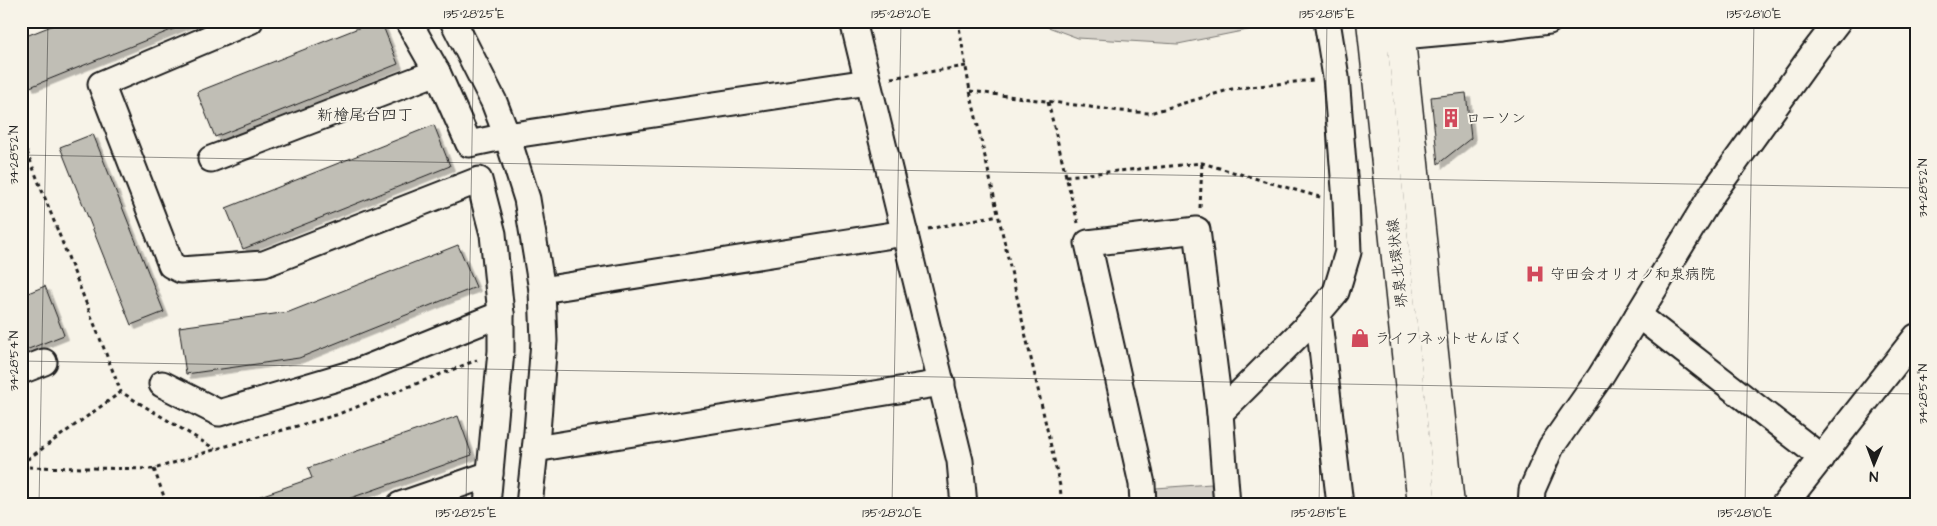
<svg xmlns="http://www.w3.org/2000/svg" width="1937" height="526" viewBox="0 0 1937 526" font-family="'Architects Daughter','Klee One',sans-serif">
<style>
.green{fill:#d7d3cb;stroke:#7a7874}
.building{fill:#c0beb5;stroke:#1c1c1c;filter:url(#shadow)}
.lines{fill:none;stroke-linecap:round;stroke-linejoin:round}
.minor-casing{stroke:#1c1c1c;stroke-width:29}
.major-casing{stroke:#1c1c1c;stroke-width:31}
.path{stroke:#1c1c1c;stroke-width:3;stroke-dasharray:4 4;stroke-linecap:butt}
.minor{stroke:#f7f3e8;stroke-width:25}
.major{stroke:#f7f3e8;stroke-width:28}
.ticks{fill:none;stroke:#1c1c1c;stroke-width:1;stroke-opacity:0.45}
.labels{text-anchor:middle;stroke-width:4;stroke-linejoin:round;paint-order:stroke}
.poi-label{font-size:15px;fill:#1c1c1c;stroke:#f7f3e8;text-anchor:start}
.street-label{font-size:15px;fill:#1c1c1c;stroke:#f7f3e8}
.neighbourhood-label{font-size:16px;fill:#1c1c1c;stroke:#f7f3e8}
.neatline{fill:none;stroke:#1c1c1c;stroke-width:2}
.ticks-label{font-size:12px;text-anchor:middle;fill:#1c1c1c}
</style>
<defs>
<filter id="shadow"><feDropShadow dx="4.5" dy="4.5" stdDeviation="0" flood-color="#0004"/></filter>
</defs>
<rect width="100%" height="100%" fill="#f7f3e8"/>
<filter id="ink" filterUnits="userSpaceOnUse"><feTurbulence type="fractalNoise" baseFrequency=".02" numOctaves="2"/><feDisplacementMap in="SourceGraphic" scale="10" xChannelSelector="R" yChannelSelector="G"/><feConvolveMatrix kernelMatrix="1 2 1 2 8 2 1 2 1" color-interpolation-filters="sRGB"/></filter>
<g filter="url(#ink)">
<g class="green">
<polygon points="1032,21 1277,21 1272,25 1178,44 1078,38"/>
<polygon points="1211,484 1213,505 1157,505 1156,488"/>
</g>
<g class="building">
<polygon points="64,21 191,21 191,22 30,87 21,66 21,38"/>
<polygon points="376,21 381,21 398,64 215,137 197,92"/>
<polygon points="1466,93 1471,138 1438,164 1431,97"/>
<polygon points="434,125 450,166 243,249 226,208"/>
<polygon points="93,134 164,312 131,325 60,147"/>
<polygon points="458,245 476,287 299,358 186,374 179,327 289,312"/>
<polygon points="45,286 64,335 21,352 21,296"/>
<polygon points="458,416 472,455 331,505 244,505 243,502 312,478 308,468"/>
</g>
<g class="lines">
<g class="minor-casing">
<g id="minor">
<polyline points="250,21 101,84 171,265 181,270 264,264 479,180 493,234 501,314 501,351 487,505"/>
<polyline points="408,21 437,72 469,144 507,136 868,82"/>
<polyline points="453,21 494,102 507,136 527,199 542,290 544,341 537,432 529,505"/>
<polyline points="853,21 960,461 964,505"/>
<polyline points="1502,27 1549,21"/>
<polyline points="1380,38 1502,27 1501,21"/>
<polyline points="211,159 437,72"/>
<polyline points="542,290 905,233"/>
<polyline points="1318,313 1340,505"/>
<polyline points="1638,315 1822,458"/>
<polyline points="21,371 44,362"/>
<polyline points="162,384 219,413 357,372 501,314"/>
<polyline points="535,449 942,383"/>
<polyline points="400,505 490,474"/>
<polyline points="1143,505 1142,484 1088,243 1197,230 1220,413"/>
<polyline points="1227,505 1220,413 1309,324 1336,292 1348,252 1346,201 1336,77 1327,21"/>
<polyline points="1531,505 1532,490 1551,447 1600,377 1713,193 1815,51 1838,21"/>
<polyline points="1784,505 1916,337"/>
</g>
</g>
<g class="major-casing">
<g id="major">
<polyline points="1371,21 1422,505"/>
<polyline points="1399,21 1450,505"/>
</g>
</g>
<g class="path">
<polyline points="958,21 970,91 1060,486 1062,505"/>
<polyline points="891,78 966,66"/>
<polyline points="970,91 1120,111 1150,113 1232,89 1313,80"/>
<polyline points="1048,102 1066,176"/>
<polyline points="21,137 121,392"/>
<polyline points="1200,208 1202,163"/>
<polyline points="1078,223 1066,176 1202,163 1323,198"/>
<polyline points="928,229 998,215"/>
<polyline points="21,464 121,392 215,449"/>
<polyline points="21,467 154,469 223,447 336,415 477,360"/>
<polyline points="154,469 167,505"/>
</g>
<use href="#minor" class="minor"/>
<use href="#major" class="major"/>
</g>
</g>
<path class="ticks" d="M 21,155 L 1916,188M 21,361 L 1916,394M 39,505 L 48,21M 466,505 L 474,21M 892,505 L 901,21M 1319,505 L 1327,21M 1745,505 L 1754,21"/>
<defs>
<g id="building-bare" transform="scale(1.5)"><path d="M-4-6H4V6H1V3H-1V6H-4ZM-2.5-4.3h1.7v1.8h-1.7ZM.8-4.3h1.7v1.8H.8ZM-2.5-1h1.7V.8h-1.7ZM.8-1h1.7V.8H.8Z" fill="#d1495b" stroke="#f7f3e8" stroke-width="2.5" paint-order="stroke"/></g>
<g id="hospital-bare" transform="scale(1.5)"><path d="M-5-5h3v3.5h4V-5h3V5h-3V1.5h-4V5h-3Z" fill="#d1495b" stroke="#f7f3e8" stroke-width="2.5" paint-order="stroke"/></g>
<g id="shop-bare" transform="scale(1.5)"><path d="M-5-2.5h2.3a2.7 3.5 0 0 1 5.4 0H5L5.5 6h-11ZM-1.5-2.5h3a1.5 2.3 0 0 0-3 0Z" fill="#d1495b" stroke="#f7f3e8" stroke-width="2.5" paint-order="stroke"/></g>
</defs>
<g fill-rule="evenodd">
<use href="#building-bare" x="1451" y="118"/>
<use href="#hospital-bare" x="1535" y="274"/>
<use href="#shop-bare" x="1360" y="338"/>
</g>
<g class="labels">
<g class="poi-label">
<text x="1466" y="123">ローソン</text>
<text x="1550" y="279">守田会オリオノ和泉病院</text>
<text x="1375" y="343">ライフネットせんぼく</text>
</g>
<g class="street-label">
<text transform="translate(1397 263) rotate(-96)" y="5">堺泉北環状線</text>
</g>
<g class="neighbourhood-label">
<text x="365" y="120">新檜尾台四丁</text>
</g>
</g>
<rect width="1937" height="526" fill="none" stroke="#f7f3e8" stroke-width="55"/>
<g transform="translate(1874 464) rotate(181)" stroke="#f7f3e8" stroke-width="4" paint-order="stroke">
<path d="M0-4L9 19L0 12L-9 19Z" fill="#1c1c1c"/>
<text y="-8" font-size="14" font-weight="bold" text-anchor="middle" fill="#1c1c1c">N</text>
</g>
<rect x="28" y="28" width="1882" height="470" class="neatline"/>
<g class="ticks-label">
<text x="474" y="18">135°28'25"E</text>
<text x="901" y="18">135°28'20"E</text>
<text x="1327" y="18">135°28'15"E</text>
<text x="1754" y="18">135°28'10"E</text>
<text transform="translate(14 155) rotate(-90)" y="4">34°28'52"N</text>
<text transform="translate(1923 188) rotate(-90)" y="4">34°28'52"N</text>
<text transform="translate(14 361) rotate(-90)" y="4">34°28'54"N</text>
<text transform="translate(1923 394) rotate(-90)" y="4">34°28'54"N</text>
<text x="466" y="517">135°28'25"E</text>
<text x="892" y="517">135°28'20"E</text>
<text x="1319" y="517">135°28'15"E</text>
<text x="1745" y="517">135°28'10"E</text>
</g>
</svg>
